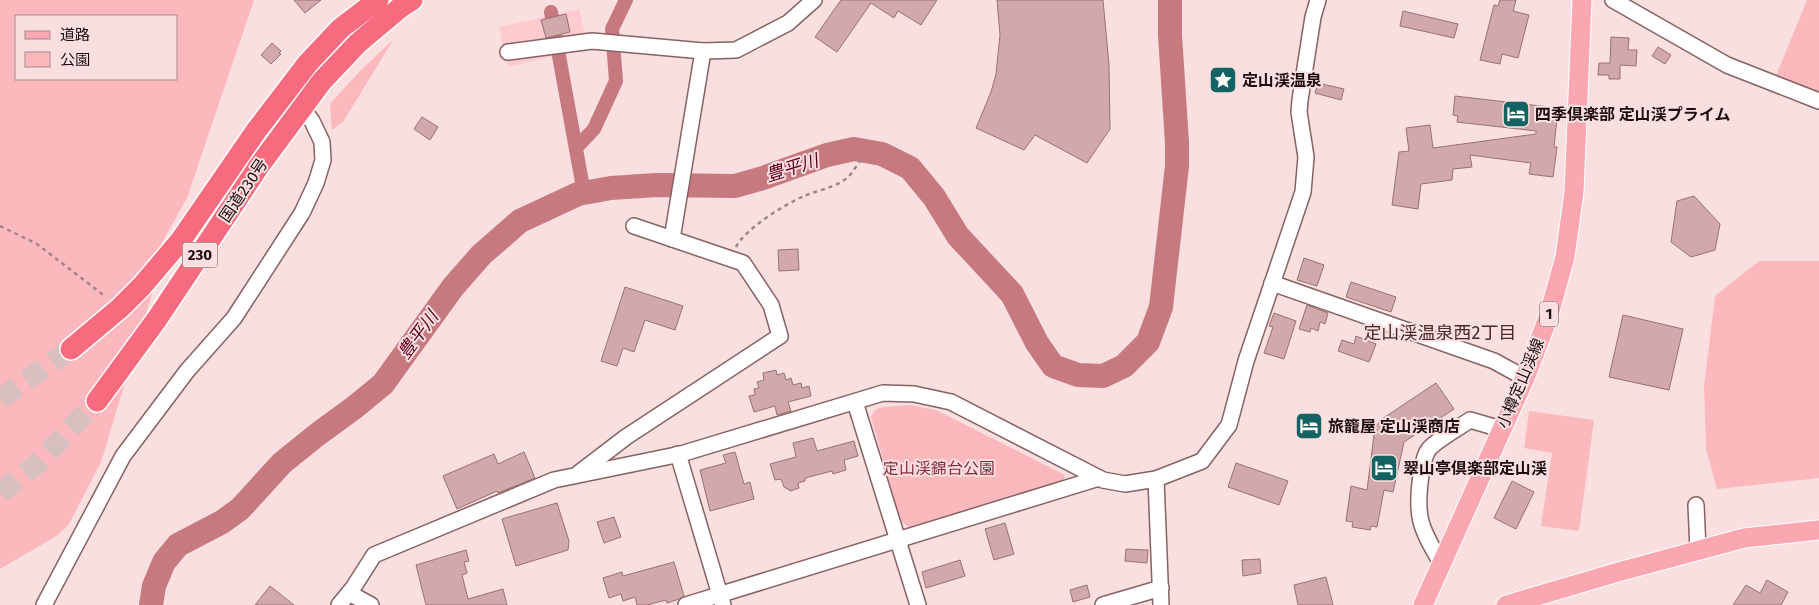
<svg xmlns="http://www.w3.org/2000/svg" width="1819" height="605" viewBox="0 0 1819 605" font-family="'Fira Sans','Noto Sans JP',sans-serif">
<style>
.built{fill:#ffcbce}
.green{fill:#fcb9bd;fill-rule:evenodd}
.lines{fill:none;stroke-linecap:round;stroke-linejoin:round}
.canal{stroke:#c67a80;stroke-width:14}
.river{stroke:#c67a80;stroke-width:24}
.building{fill:#d2a9ab;stroke:#987174}
.highway-tunnel{stroke:#d8c0c1;stroke-width:21;stroke-dasharray:21 11;stroke-linecap:butt}
.minor-casing{stroke:#876163;stroke-width:18}
.major-casing{stroke:#fff;stroke-width:21}
.highway-casing{stroke:#fff;stroke-width:24}
.path{stroke:#9c8788;stroke-width:2.5;stroke-dasharray:4 4;stroke-linecap:butt}
.minor{stroke:#fff;stroke-width:15}
.major{stroke:#faa7b2;stroke-width:19}
.highway{stroke:#f66c7e;stroke-width:21}
.labels{text-anchor:middle;stroke-width:4;stroke-linejoin:round;paint-order:stroke}
.shield{fill:#f9dfe0;stroke:#5e4d4e;stroke-width:1}
.shield-label{font-size:15px;font-weight:bold;fill:#1c0e0f}
.poi-label{font-size:16px;font-weight:bold;fill:#1c0e0f;stroke:#f9dfe0;text-anchor:start}
.street-label{font-size:16px;fill:#1c0e0f;stroke:#f9dfe0}
.park-label{font-size:16px;fill:#852a39;stroke:#f9dfe0}
.water-label{font-size:18px;font-style:italic;fill:#5e001a;stroke:#f9dfe0}
.neighbourhood-label{font-size:18px;fill:#49282b;stroke:#f9dfe0}
</style>
<rect width="100%" height="100%" fill="#f9dfe0"/>
<polygon class="built" points="579,9 588,48 508,67 499,27"/>
<g class="green">
<path d="M 0,0 L 254,0 L 187,198 L 149,266 L 154,287 L 101,462 L 69,524 L 58,535 L 0,569 ZM 16,16 L 176,16 L 176,79 L 16,79 Z"/>
<polygon points="1807,0 1819,0 1819,93 1776,76"/>
<polygon points="393,40 343,122 332,130 330,104 361,70"/>
<polygon points="1759,261 1819,261 1819,478 1717,489 1706,449 1704,386 1715,296"/>
<polygon points="910,405 936,410 1065,475 1062,485 912,530 900,520 871,417 875,410 882,407"/>
<polygon points="1529,411 1594,420 1579,531 1541,526 1552,453 1524,448"/>
</g>
<g class="lines">
<g class="canal">
<polyline points="551,12 584,193"/>
<polyline points="576,148 594,129 616,81 612,29 626,0"/>
</g>
<polyline class="river" points="151,605 154,586 164,562 178,545 222,522 240,509 282,463 318,434 355,407 383,384 453,287 481,255 520,221 578,194 611,188 657,185 735,186 763,178 827,155 854,149 882,154 910,168 934,197 958,236 1012,294 1037,343 1053,366 1078,375 1103,376 1124,366 1148,342 1161,307 1177,166 1177,143 1170,35 1170,0"/>
</g>
<g class="building">
<polygon points="294,0 321,0 305,13"/>
<polygon points="841,0 937,0 921,25 898,11 894,18 871,3 837,52 815,37"/>
<polygon points="997,0 1103,0 1109,65 1110,129 1087,163 1035,135 1024,150 976,128 991,92 996,74 1000,35"/>
<polygon points="1500,0 1516,0 1513,11 1529,15 1518,58 1502,54 1500,64 1480,60 1494,5 1498,6"/>
<polygon points="1403,11 1458,24 1454,38 1400,26"/>
<polygon points="566,14 570,32 546,38 541,20"/>
<polygon points="1611,37 1629,38 1628,50 1637,50 1636,66 1620,65 1620,79 1609,79 1609,75 1598,75 1599,63 1610,63"/>
<polygon points="272,43 281,51 279,53 281,54 271,64 261,55"/>
<polygon points="1658,47 1671,55 1665,64 1652,56"/>
<polygon points="1318,83 1344,89 1341,100 1315,93"/>
<polygon points="1455,96 1558,108 1554,147 1557,147 1553,177 1529,174 1531,163 1470,155 1472,167 1453,169 1452,180 1421,184 1418,209 1392,205 1399,152 1409,151 1406,128 1430,125 1433,148 1536,134 1536,131 1457,122 1458,116 1453,115"/>
<polygon points="422,117 438,127 430,140 414,129"/>
<polygon points="1694,196 1720,224 1715,250 1691,257 1671,242 1677,201"/>
<polygon points="798,249 799,270 779,271 778,250"/>
<polygon points="1304,258 1324,265 1317,286 1297,280"/>
<polygon points="1351,282 1396,297 1391,312 1346,297"/>
<polygon points="625,287 683,306 675,330 645,320 634,352 623,348 617,366 601,361"/>
<polygon points="1307,305 1328,313 1325,324 1320,322 1318,331 1311,328 1310,332 1299,329"/>
<polygon points="1274,313 1296,321 1284,359 1264,353 1273,327 1269,326"/>
<polygon points="1623,315 1683,329 1669,390 1609,377"/>
<polygon points="1356,336 1376,344 1369,362 1338,351 1342,340 1354,344"/>
<polygon points="776,370 777,375 784,373 786,380 791,378 793,385 801,383 802,388 809,386 811,396 788,402 791,411 777,415 775,406 754,412 749,396 755,395 754,389 759,388 757,382 764,380 763,373"/>
<polygon points="1436,383 1454,409 1404,442 1393,492 1384,490 1377,527 1371,526 1370,530 1352,527 1353,522 1346,521 1351,486 1367,490 1375,427 1382,419"/>
<polygon points="813,438 817,451 854,441 858,456 844,460 846,470 833,474 832,471 805,478 805,481 798,483 799,488 791,491 784,487 781,479 775,480 770,464 796,457 793,443"/>
<polygon points="524,452 535,478 498,493 497,491 457,509 443,476 494,454 498,464"/>
<polygon points="735,452 744,484 750,482 754,499 710,511 700,470 726,463 723,455"/>
<polygon points="1236,463 1288,481 1279,505 1228,487"/>
<polygon points="1512,481 1534,492 1516,529 1494,518"/>
<polygon points="557,503 569,541 568,550 516,566 502,519"/>
<polygon points="614,517 621,537 604,543 597,522"/>
<polygon points="1005,523 1014,554 994,560 985,529"/>
<polygon points="1126,549 1148,550 1147,563 1125,561"/>
<polygon points="466,550 469,561 464,562 467,573 462,575 468,599 503,589 507,605 426,605 416,565"/>
<polygon points="1260,559 1261,573 1243,576 1242,560"/>
<polygon points="960,560 965,576 926,588 922,572"/>
<polygon points="674,562 684,596 679,599 667,603 666,600 647,605 637,605 635,597 623,601 621,594 609,598 603,578 622,572 623,576"/>
<polygon points="1326,577 1333,605 1298,605 1294,585"/>
<polygon points="1767,580 1788,592 1781,605 1733,605 1746,585 1760,593"/>
<polygon points="1087,585 1090,597 1073,602 1070,590"/>
<polygon points="270,586 294,605 255,605"/>
</g>
<g class="lines">
<g class="highway-tunnel">
<polyline points="0,399 71,349"/>
<polyline points="0,493 36,465 97,401"/>
</g>
<g class="minor-casing">
<g id="minor">
<polyline points="1613,0 1727,65 1819,101"/>
<polyline points="508,52 592,41 703,51 736,50 788,23 814,0"/>
<polyline points="672,239 703,51"/>
<polyline points="1272,283 1494,361 1525,378"/>
<polyline points="855,402 918,605"/>
<polyline points="678,454 723,605"/>
<polyline points="579,473 626,437 780,336 771,305 743,263 634,226"/>
<polyline points="1156,479 1161,605"/>
<polyline points="1696,505 1698,550"/>
<path d="M 1441,563 C 1420,527 1415,517 1421,475 C 1423,466 1423,457 1429,449 C 1435,441 1460,427 1470,420 L 1501,429"/>
<polyline points="349,593 371,605"/>
<polyline points="44,605 123,456 187,371 234,318 302,213 316,183 323,160 322,142 312,121 302,108 286,92"/>
<polyline points="339,605 353,588 374,555 554,480 681,454 883,393 914,394 951,402 1103,480 1125,484 1156,479 1202,461 1229,425 1246,361 1303,192 1306,157 1299,112 1300,100 1313,17 1318,0"/>
<polyline points="686,605 1099,478"/>
<polyline points="1103,605 1161,588"/>
</g>
</g>
<g class="major-casing">
<g id="major">
<polyline points="1423,605 1525,378 1548,318 1565,257 1574,192 1582,0"/>
<polyline points="1506,605 1622,571 1744,538 1819,530"/>
</g>
</g>
<g class="highway-casing">
<g id="highway">
<polyline points="71,349 120,308 142,286 181,240 256,131 308,63 341,28 378,0"/>
<polyline points="97,401 157,319 259,166 322,81 358,43 401,7 412,0"/>
</g>
</g>
<g class="path">
<polyline points="0,226 37,244 106,297"/>
<path d="M 736,247 C 746,228 784,205 804,196 C 818,190 834,188 847,178 C 852,174 856,166 861,160"/>
</g>
<use href="#minor" class="minor"/>
<use href="#major" class="major"/>
<use href="#highway" class="highway"/>
</g>
<defs>
<g id="sight-square" transform="scale(1.4375)"><rect x="-9" y="-9" width="18" height="18" rx="4" fill="#136363" stroke="#f9dfe0"/><path d="M0-6L1.8-2.2L6-1.7L2.9 1.2L3.7 5.4L0 3.3L-3.7 5.4L-2.9 1.2L-6-1.7L-1.8-2.2Z" fill="#fff"/></g>
<g id="hotel-square" transform="scale(1.4375)"><rect x="-9" y="-9" width="18" height="18" rx="4" fill="#136363" stroke="#f9dfe0"/><path d="M-6-4.5h1.5V1H6V5H4.5V3h-9V5H-6ZM-4 0a1.8 1.8 0 1 1 3.6 0ZM.5 0V-2.5h3Q6-2.5 6 0Z" fill="#fff"/></g>
</defs>
<g fill-rule="evenodd">
<use href="#sight-square" x="1223" y="80"/>
<use href="#hotel-square" x="1516" y="114"/>
<use href="#hotel-square" x="1309" y="426"/>
<use href="#hotel-square" x="1384" y="468"/>
</g>
<g class="labels">
<g class="shield">
<rect x="182.5" y="242.5" width="35" height="25" rx="4"/>
<rect x="1540" y="301.5" width="18" height="25" rx="4"/>
</g>
<g class="shield-label">
<text x="200" y="260">230</text>
<text x="1549" y="319">1</text>
</g>
<g class="poi-label">
<text x="1242" y="86">定山渓温泉</text>
<text x="1535" y="120">四季倶楽部 定山渓プライム</text>
<text x="1328" y="432">旅籠屋 定山渓商店</text>
<text x="1403" y="474">翠山亭倶楽部定山渓</text>
</g>
<g class="street-label">
<text transform="translate(243 190) rotate(-56)" y="6">国道230号</text>
<text transform="translate(1520 383) rotate(-67)" y="6">小樽定山渓線</text>
</g>
<g class="park-label">
<text x="939" y="474">定山渓錦台公園</text>
</g>
<g class="water-label">
<text transform="translate(792 168) rotate(-17)" y="6">豊平川</text>
<text transform="translate(418 335) rotate(-54)" y="6">豊平川</text>
</g>
<g class="neighbourhood-label">
<text x="1440" y="339">定山渓温泉西2丁目</text>
</g>
</g>
<rect x="15" y="15" width="162" height="65" fill="#f9dfe0" stroke="#a18b8c"/>
<rect x="25" y="31" width="25" height="8" fill="#faa7b2" stroke="#a18b8c"/>
<text x="60" y="40" font-size="15" fill="#1c0e0f">道路</text>
<rect x="25" y="52" width="25" height="15" fill="#fcb9bd" stroke="#a18b8c"/>
<text x="60" y="65" font-size="15" fill="#1c0e0f">公園</text>
</svg>
